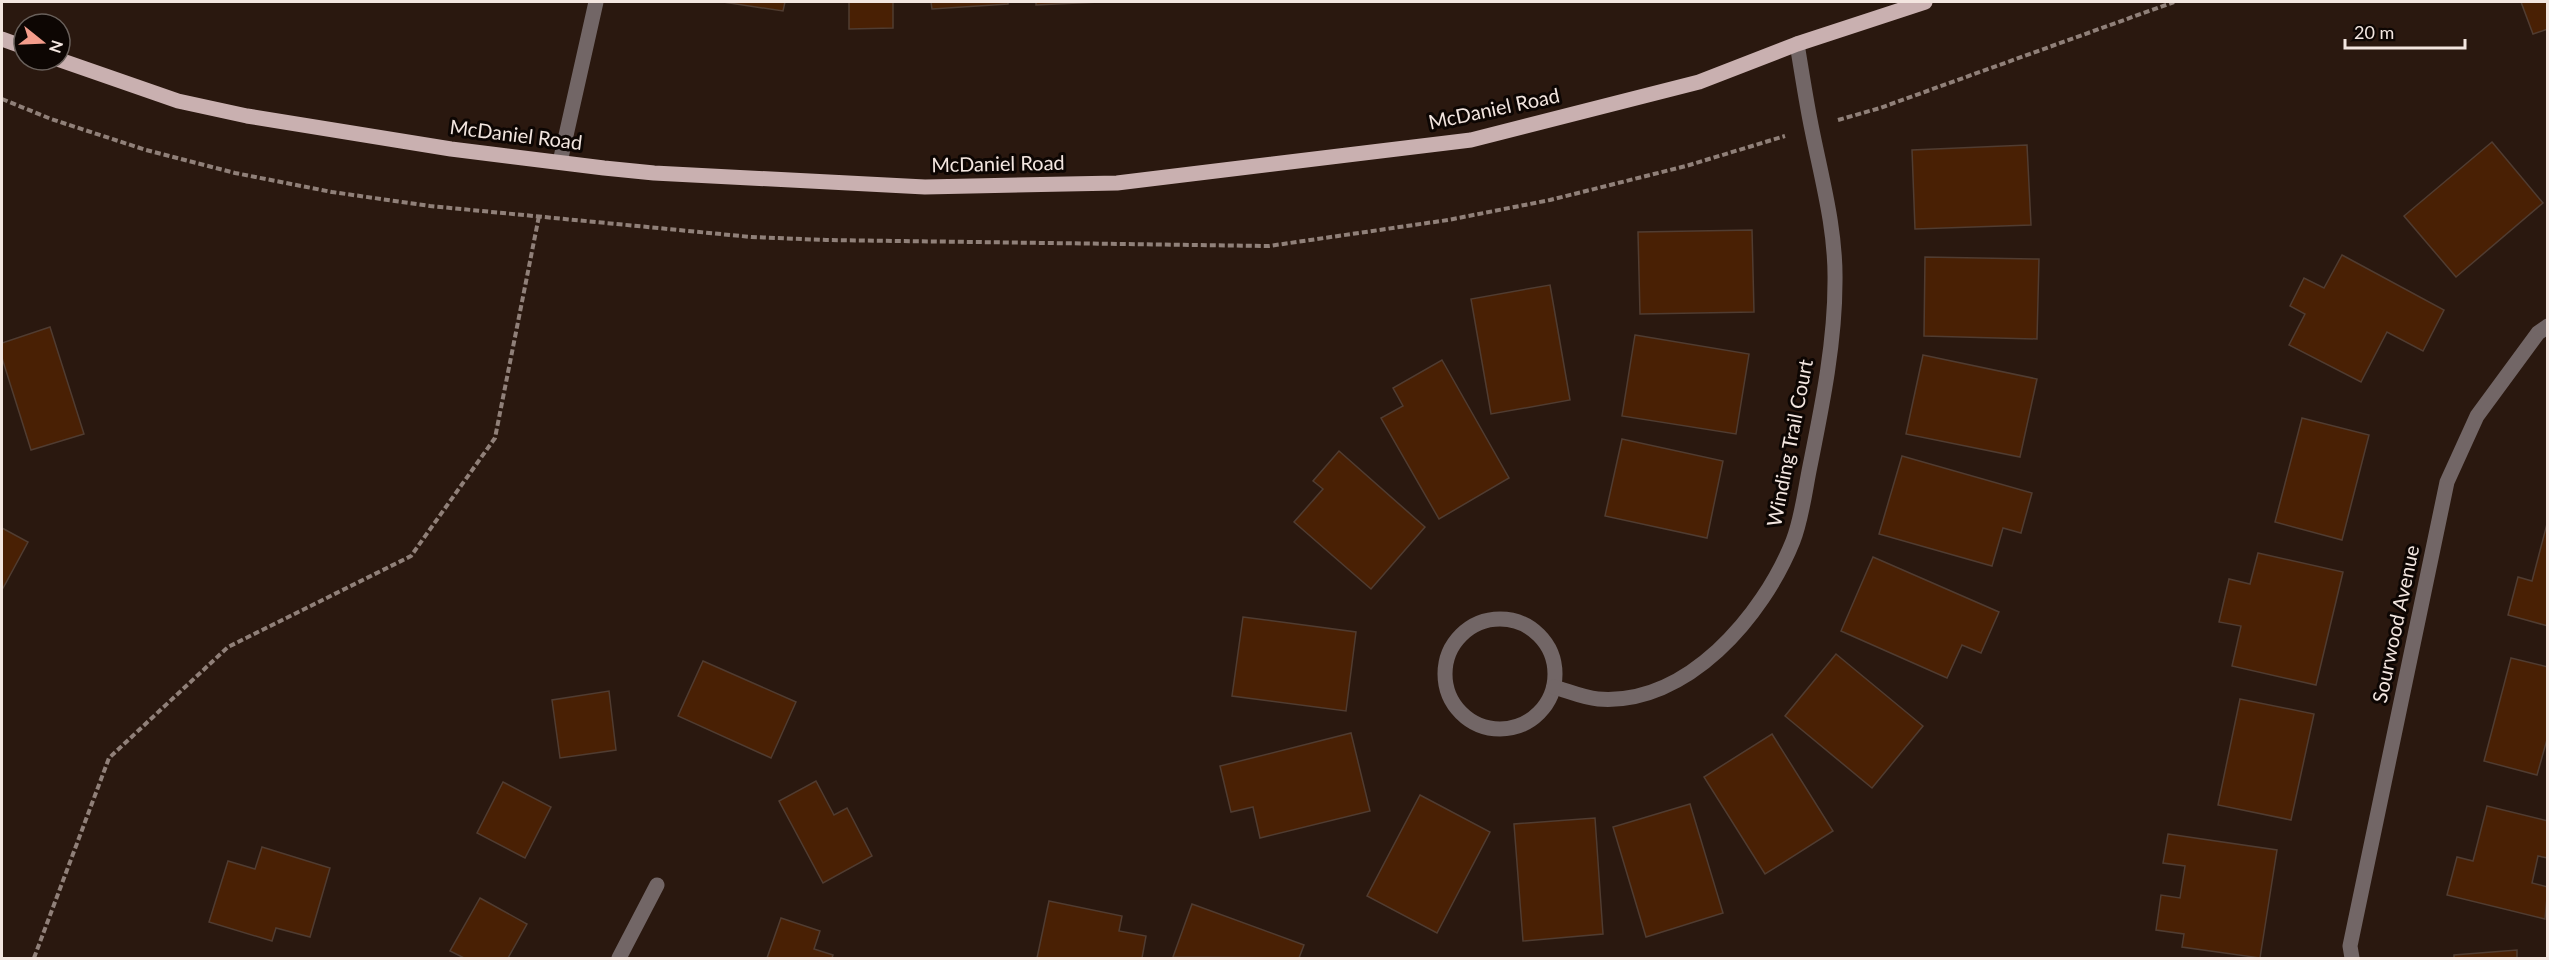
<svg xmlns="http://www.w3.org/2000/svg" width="2549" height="960" viewBox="0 0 2549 960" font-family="Lato,sans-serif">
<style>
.building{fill:#492004;stroke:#503c31;stroke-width:1.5}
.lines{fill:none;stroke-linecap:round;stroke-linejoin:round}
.path{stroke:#908079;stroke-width:4;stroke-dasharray:6 3;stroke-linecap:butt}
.minor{stroke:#726666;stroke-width:15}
.major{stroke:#c9b0b0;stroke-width:15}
.labels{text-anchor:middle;stroke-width:6;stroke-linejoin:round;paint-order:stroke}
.street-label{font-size:20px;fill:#f3e6e0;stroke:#0d0603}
</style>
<rect width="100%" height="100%" fill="#2a180f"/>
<g class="building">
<polygon points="723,2 785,2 783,11"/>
<polygon points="849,2 893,2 893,28 849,29"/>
<polygon points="931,2 1008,2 1008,4 932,9"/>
<polygon points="1036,2 1100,2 1036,5"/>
<polygon points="2521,2 2548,2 2548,29 2533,34"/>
<polygon points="2492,142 2543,203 2456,277 2404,216"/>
<polygon points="2027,145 2031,225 1915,229 1912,150"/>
<polygon points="1752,230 1754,312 1640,314 1638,232"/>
<polygon points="2342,255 2444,310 2423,351 2387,332 2361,382 2289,345 2305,314 2290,306 2304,278 2324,288"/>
<polygon points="1925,257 2039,259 2037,339 1924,336"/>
<polygon points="1550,285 1570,400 1491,414 1471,299"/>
<polygon points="50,327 84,434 31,450 2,358 2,343"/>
<polygon points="1635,335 1749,354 1736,434 1622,416"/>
<polygon points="1923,355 2037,379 2020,457 1906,434"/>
<polygon points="1442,360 1509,478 1439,519 1381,418 1403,406 1393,388"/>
<polygon points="2302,418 2369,435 2342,540 2275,522"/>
<polygon points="1622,439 1723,461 1707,538 1605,516"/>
<polygon points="1339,451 1425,527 1371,589 1294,522 1323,489 1313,481"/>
<polygon points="1902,456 2032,493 2021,533 2003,528 1992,566 1879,534"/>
<polygon points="2547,524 2548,524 2548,626 2508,615 2518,577 2532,581"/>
<polygon points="2,528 28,542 2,590"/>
<polygon points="2258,553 2343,572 2316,685 2232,666 2241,626 2219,622 2229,579 2250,584"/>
<polygon points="1873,557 1999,612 1981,653 1962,645 1947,678 1841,631"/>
<polygon points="1243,617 1356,632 1346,711 1232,696"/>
<polygon points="1836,654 1923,726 1872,788 1785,716"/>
<polygon points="2511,658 2548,667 2548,736 2537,775 2484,761"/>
<polygon points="703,661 796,702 771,758 678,716"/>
<polygon points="609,691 616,750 560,758 552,700"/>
<polygon points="2240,699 2314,714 2291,820 2218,805"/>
<polygon points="1351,733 1370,811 1260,838 1253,807 1231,812 1220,766"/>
<polygon points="1772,734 1833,831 1765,874 1704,777"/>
<polygon points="816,781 834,815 847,808 872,856 823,883 779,801"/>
<polygon points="503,782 551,807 525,858 477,833"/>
<polygon points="1420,795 1490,832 1437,933 1367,896"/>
<polygon points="1690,804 1723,913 1646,937 1613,827"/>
<polygon points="2487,806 2548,821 2548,858 2538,856 2532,883 2548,887 2545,919 2447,895 2457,857 2473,861"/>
<polygon points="1595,818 1603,934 1523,941 1514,824"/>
<polygon points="2168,834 2277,850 2260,958 2182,947 2184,934 2156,930 2161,895 2180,898 2185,866 2163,863"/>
<polygon points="262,847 330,868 310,937 276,928 272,941 209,922 228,861 255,869"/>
<polygon points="480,898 527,924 508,958 464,958 450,951"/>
<polygon points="1049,901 1122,916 1119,931 1146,936 1142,958 1037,958"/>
<polygon points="1192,904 1304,945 1299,958 1173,957"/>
<polygon points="781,918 820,931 814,949 833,955 832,958 767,958"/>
<polygon points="2517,950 2517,958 2454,958 2454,955"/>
</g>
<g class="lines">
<g class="path">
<polyline points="2,99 51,119 146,150 235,173 332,192 430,206 751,237 826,240 1269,246 1448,220 1550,200 1686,166 1785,136"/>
<polyline points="1838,120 1880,108 2174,2"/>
<polyline points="34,958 109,758 228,647 411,556 495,438 539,216"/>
</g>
<g class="minor">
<polyline points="560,162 596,2"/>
<circle cx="1500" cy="674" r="55"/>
<path d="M 1554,687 C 1568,691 1584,698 1598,699 C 1687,706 1763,616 1793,541 C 1802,518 1805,490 1810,466 C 1822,406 1835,343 1835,282 C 1836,230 1822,180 1812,130 C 1806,101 1802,73 1797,44"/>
<polyline points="619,958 657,885"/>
<polyline points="2352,958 2350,946 2447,482 2477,416 2538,333 2548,326"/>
</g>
<g class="major">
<polyline points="2,39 24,47"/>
<polyline points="60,60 178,101 247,116 451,149 604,168 654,173 925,187 1117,183 1471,140 1699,82 1797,44 1925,2"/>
</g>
</g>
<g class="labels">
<g class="street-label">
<text transform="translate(1494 109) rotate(-12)" y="7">McDaniel Road</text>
<text transform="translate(516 135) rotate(7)" y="7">McDaniel Road</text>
<text transform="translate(998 164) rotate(-1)" y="7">McDaniel Road</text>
<text transform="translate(1790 443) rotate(-79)" y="7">Winding Trail Court</text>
<text transform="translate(2396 624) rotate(-78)" y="7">Sourwood Avenue</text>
</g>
</g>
<rect width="2549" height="960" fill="none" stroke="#f3e6e0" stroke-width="6"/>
<g transform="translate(42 42) rotate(108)"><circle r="28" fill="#0d0603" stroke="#69605b" stroke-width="1.5"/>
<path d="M0-4.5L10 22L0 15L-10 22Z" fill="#f49d8c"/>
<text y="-9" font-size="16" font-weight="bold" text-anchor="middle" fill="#f3e6e0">N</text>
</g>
<path d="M2345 39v9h120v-9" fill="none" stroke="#f3e6e0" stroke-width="3"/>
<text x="2354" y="39" font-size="18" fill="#f3e6e0" stroke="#0d0603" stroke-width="4.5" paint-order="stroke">20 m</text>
</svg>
